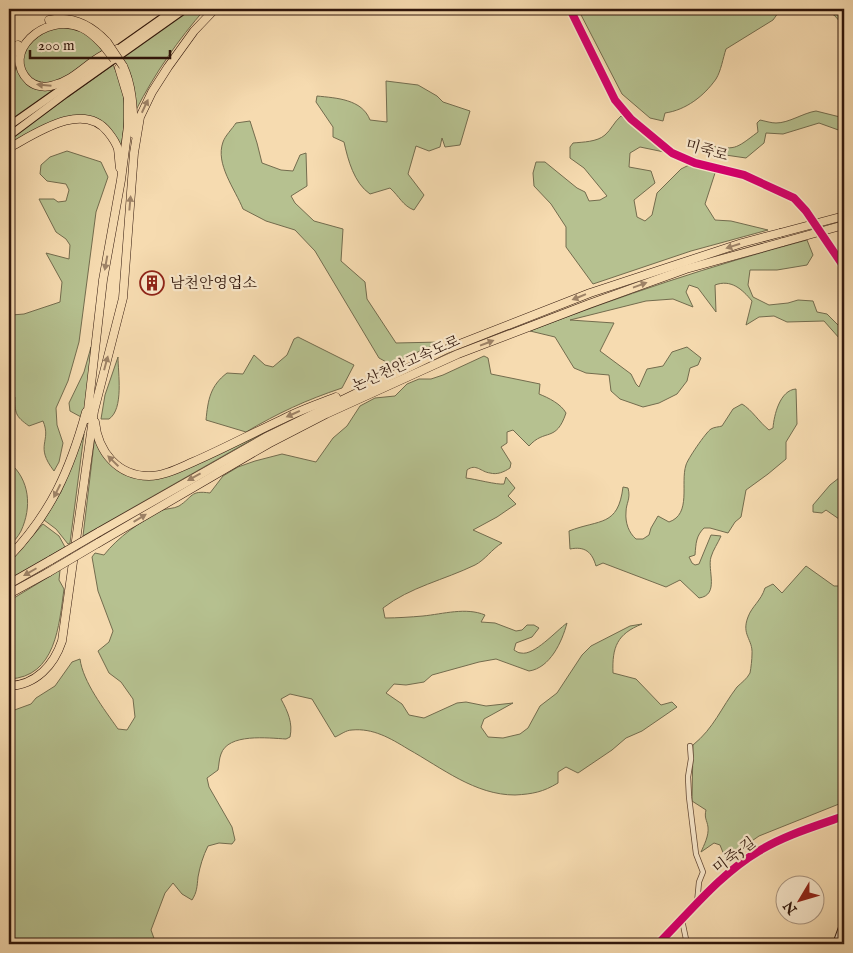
<svg xmlns="http://www.w3.org/2000/svg" width="853" height="953" viewBox="0 0 853 953" font-family="'IM FELL English','Noto Serif KR',serif">
<style>
.green{fill:#b6c190;stroke:#736c4e}
.lines{fill:none;stroke-linecap:round;stroke-linejoin:round}
.stream{stroke:#71796c;stroke-width:1}
.street-casing{stroke:#624734;stroke-width:6}
.secondary-casing{stroke:#30160b;stroke-width:8}
.primary-casing{stroke:#30160b;stroke-width:9}
.highway-casing{stroke:#30160b;stroke-width:9}
.street{stroke:#f9e8cc;stroke-width:4.5}
.secondary{stroke:#f9e8cc;stroke-width:6}
.primary{stroke:#f6dbb0;stroke-width:7}
.highway{stroke:#f6dbb0;stroke-width:8}
.highway-bridge-casing{stroke:#30160b;stroke-width:9;stroke-linecap:butt}
.highway-bridge{stroke:#f6dbb0;stroke-width:8}
.cycleway-casing{stroke:#f9e8cc;stroke-width:11}
.cycleway{stroke:#d6006c;stroke-width:8}
.oneway{fill:#9d8266}
.labels{text-anchor:middle;stroke-width:4.5;stroke-linejoin:round;paint-order:stroke}
.street-label{font-size:15px;fill:#30160b;stroke:#f9e8cc}
.poi-label{font-size:15px;fill:#30160b;stroke:#f9e8cc;text-anchor:start}
</style>
<rect width="100%" height="100%" fill="#f6dbb0"/>
<filter id="stains"><feTurbulence type="fractalNoise" baseFrequency=".004" numOctaves="4"/><feColorMatrix values="0 0 0 0 .2 0 0 0 0 .09 0 0 0 0 .02 0 0 0 .5 -.17"/></filter>
<radialGradient id="worn" r=".72"><stop offset=".6" stop-color="#630" stop-opacity="0"/><stop offset="1" stop-color="#630" stop-opacity=".3"/></radialGradient>
<g class="green">
<path d="M 191,9 L 205,9 C 178,40 155,73 136,110 L 131,76 L 122,57 Z"/>
<path d="M 578,9 L 781,9 L 773,20 L 726,49 C 723,58 721,71 716,79 C 704,96 686,110 665,113 L 663,121 L 650,118 L 622,94 Z"/>
<polygon points="817,9 844,9 844,26 834,15"/>
<path d="M 53,27 C 80,27 84,31 103,50 C 87,63 68,81 46,83 C 31,85 18,66 23,51 C 27,38 42,33 53,27 Z"/>
<polygon points="15,59 20,76 27,84 59,87 9,122 9,88"/>
<path d="M 113,65 C 128,94 126,116 121,147 L 116,138 L 83,117 L 9,146 L 9,139 Z"/>
<path d="M 386,81 L 418,85 L 437,96 L 443,102 L 470,111 L 460,145 L 445,147 L 442,138 L 440,147 L 429,151 L 416,146 L 408,174 L 424,195 L 414,210 C 403,206 399,196 390,188 L 370,194 C 354,183 348,160 344,142 L 333,137 L 333,127 L 316,102 L 317,96 C 336,98 362,99 370,120 L 387,122 Z"/>
<path d="M 816,111 L 844,118 L 844,132 L 819,123 L 783,134 L 766,133 L 764,143 L 746,158 L 705,152 L 707,145 C 736,150 734,150 758,132 L 757,123 L 760,120 C 765,121 771,123 776,123 C 789,123 803,113 816,111 Z"/>
<path d="M 621,116 L 652,137 L 669,153 L 640,147 L 630,153 L 629,167 L 651,171 L 655,183 L 634,200 L 637,217 L 645,221 L 652,215 L 657,193 L 681,169 L 689,165 L 716,170 L 705,204 L 715,220 L 731,221 L 768,230 L 691,251 L 593,284 L 566,247 L 566,227 L 551,204 L 534,186 L 533,173 L 536,162 L 545,162 L 577,188 L 585,192 L 589,201 L 600,200 L 607,196 L 584,168 L 570,158 L 570,147 L 573,143 C 583,142 597,142 605,135 C 611,130 614,122 621,116 Z"/>
<path d="M 250,121 L 257,143 L 262,163 L 281,170 L 293,171 L 300,155 L 306,153 L 307,186 L 291,196 L 295,203 L 314,221 L 343,229 L 341,261 L 365,282 L 367,299 L 396,343 L 441,342 L 390,364 L 379,358 L 315,251 L 295,230 L 266,221 L 243,209 C 235,189 215,164 223,142 C 225,136 232,129 236,123 Z"/>
<path d="M 67,151 L 101,162 L 108,177 L 96,212 L 79,342 L 68,381 L 56,408 L 57,425 L 63,443 L 59,462 L 54,471 C 34,445 52,442 43,421 L 29,426 C 15,416 15,413 15,397 L 9,391 L 9,310 L 12,315 L 24,314 L 60,302 L 62,282 L 46,253 L 69,259 L 70,245 L 66,239 L 56,232 L 39,199 L 54,199 L 58,202 L 66,201 L 69,190 L 66,184 L 47,181 L 40,174 L 41,165 L 50,157 Z"/>
<path d="M 807,240 L 813,255 L 807,265 L 777,270 L 750,270 L 748,285 L 753,297 L 769,305 L 788,303 L 798,300 L 813,301 L 817,312 L 827,314 L 840,327 L 840,332 L 844,331 L 844,339 L 840,339 L 824,321 L 787,322 L 774,316 L 759,317 L 746,325 L 752,301 C 742,289 731,279 715,285 L 716,312 L 698,288 L 689,285 L 686,292 L 693,307 L 673,299 L 646,301 L 570,320 L 614,323 L 600,351 L 631,374 L 636,384 L 639,387 L 647,369 L 663,366 L 672,352 L 687,347 L 701,358 L 698,365 L 690,368 L 687,381 L 677,394 L 659,403 L 643,407 L 620,399 L 611,391 L 609,375 L 586,373 L 574,368 L 555,337 L 530,331 C 620,296 713,265 807,240 Z"/>
<path d="M 298,337 L 354,365 L 342,388 C 306,400 278,413 246,432 L 206,420 C 208,400 210,386 227,373 L 243,374 L 254,355 L 265,365 L 273,367 L 287,355 L 294,339 Z"/>
<path d="M 91,347 C 92,368 89,398 81,417 L 70,411 L 69,403 L 84,372 Z"/>
<path d="M 484,356 L 488,358 L 491,374 L 540,384 L 539,394 C 549,398 561,404 566,413 C 556,443 545,428 529,446 L 513,430 L 507,432 L 507,443 L 501,447 L 511,463 L 510,468 C 504,472 497,475 490,473 C 481,472 476,463 467,470 L 466,478 C 475,479 497,485 504,484 L 506,477 L 515,488 L 508,496 L 516,504 L 497,517 L 473,530 L 502,543 C 492,549 485,560 475,565 C 444,580 410,587 383,608 L 385,618 C 397,618 411,617 423,616 C 443,614 466,607 485,615 L 481,622 L 495,623 L 516,631 L 522,630 L 527,625 L 534,625 L 539,628 L 532,637 L 516,643 L 514,650 C 516,651 518,653 521,653 C 534,656 556,631 567,623 C 562,642 550,668 529,671 L 496,659 L 479,662 L 432,675 L 424,682 L 406,685 L 394,684 L 386,693 L 402,704 L 409,715 L 424,718 L 457,703 L 466,702 L 486,706 L 513,703 L 484,719 L 481,727 L 488,737 L 503,738 L 520,734 L 528,728 L 540,706 L 557,693 L 582,655 L 591,646 L 630,626 L 642,624 C 617,634 612,647 613,673 L 636,679 L 661,705 L 672,702 L 677,707 L 642,731 L 626,738 L 612,750 L 578,773 L 566,767 L 558,772 L 558,783 C 543,792 533,794 515,795 C 475,795 442,768 408,749 C 390,738 373,728 352,730 C 346,730 340,735 335,737 L 312,699 L 290,694 L 281,699 C 288,712 293,723 290,737 L 286,739 C 268,738 228,733 221,754 C 219,759 219,765 218,770 L 207,778 L 209,787 L 232,827 L 235,840 L 232,844 L 219,843 L 208,846 C 203,856 200,866 198,877 C 197,887 197,892 192,900 L 182,894 L 173,883 L 165,893 L 151,930 L 156,944 L 9,944 L 9,712 L 31,704 L 36,698 L 55,686 L 72,662 L 80,659 C 83,682 104,709 118,729 L 127,730 L 135,717 L 133,699 L 121,682 L 109,673 L 98,651 L 109,642 L 113,631 L 98,591 L 92,557 L 95,553 L 104,555 C 118,537 140,522 160,511 C 166,508 174,509 179,506 C 193,497 190,490 210,493 L 223,476 L 238,467 L 255,461 L 282,454 L 316,462 L 333,438 L 347,426 L 360,406 L 375,398 L 395,396 L 407,384 L 419,379 L 431,379 L 443,375 Z"/>
<path d="M 118,357 C 118,373 124,409 109,419 L 101,419 L 105,395 Z"/>
<path d="M 796,389 L 797,424 L 786,442 L 786,459 L 768,474 L 746,490 L 741,517 L 735,522 L 728,533 L 710,528 L 704,528 C 696,536 696,543 695,555 L 689,557 L 692,563 L 695,565 L 699,564 L 711,535 L 721,536 C 718,543 713,550 711,557 C 707,570 720,595 699,598 L 680,580 L 666,587 L 603,563 L 596,566 C 592,552 585,546 570,549 L 569,531 C 600,519 618,527 623,487 L 628,488 C 631,499 626,503 626,512 C 625,523 629,533 636,539 L 643,539 L 649,535 L 651,528 L 658,516 L 669,522 C 692,514 680,483 686,465 C 687,460 706,432 711,429 C 714,427 719,427 722,426 L 733,409 L 742,404 C 752,410 759,422 769,430 L 773,428 C 774,415 780,390 796,389 Z"/>
<polygon points="274,427 83,536 95,435 100,450 105,458 149,479"/>
<polygon points="84,434 70,543 68,544 56,529 44,520 61,492"/>
<path d="M 9,462 C 30,480 32,507 21,531 C 18,537 13,542 9,547 Z"/>
<polygon points="844,474 844,527 839,519 826,510 822,513 813,512 813,505 830,485"/>
<polygon points="43,524 59,536 65,547 9,579 9,563"/>
<path d="M 806,566 L 834,586 L 844,586 L 844,802 L 759,836 L 730,856 L 724,855 L 720,845 L 714,843 L 701,852 C 704,845 709,836 708,827 C 707,820 704,818 706,810 L 692,801 L 693,745 C 714,728 721,708 737,687 C 741,683 747,679 750,673 C 751,668 752,659 752,654 C 753,639 741,635 748,617 C 752,606 761,601 765,588 L 773,584 L 782,593 Z"/>
<path d="M 60,570 L 59,580 L 64,589 C 59,625 56,677 9,679 L 9,601 Z"/>
</g>
<g class="lines">
<polyline class="stream" points="9,10 9,9"/>
<g class="street-casing">
<g id="street">
<polyline points="690,746 691,759 688,777 689,797 696,854 703,872 699,882 697,903"/>
<polyline points="682,920 687,944"/>
</g>
</g>
<g class="secondary-casing">
<g id="secondary">
<polyline points="570,9 615,100 631,119 672,153 695,163 744,175 794,198 806,211 844,267"/>
<polyline points="844,882 844,914"/>
<path d="M 658,944 C 690,912 720,874 759,851 C 785,835 816,826 844,816"/>
<polyline points="836,944 844,922"/>
</g>
</g>
<g class="primary-casing">
<g id="primary">
<polyline points="9,126 175,9"/>
<polyline points="9,136 65,94 185,9"/>
</g>
</g>
<g class="highway-casing">
<g id="highway">
<path d="M 49,20 C 73,15 91,25 107,42"/>
<path d="M 103,45 C 97,39 91,32 82,28 C 44,11 0,54 29,81 C 36,87 46,88 54,85 C 74,80 86,64 103,55 C 107,52 113,51 117,49"/>
<path d="M 123,66 C 133,87 133,111 134,134"/>
<polyline points="9,83 13,54 18,45"/>
<path d="M 9,148 C 35,134 83,100 108,132 C 112,137 116,142 118,149 C 119,155 119,162 120,168"/>
<polyline points="87,419 103,280 121,180 128,126 128,98 119,68"/>
<path d="M 95,422 C 98,452 118,476 149,476 C 164,476 179,468 193,462 C 223,449 253,433 283,419 C 300,410 318,404 336,397"/>
<polyline points="99,532 268,436 447,349 590,293 742,243 780,233"/>
<polyline points="98,543 268,444 326,414 458,354 589,304 686,269 783,242"/>
<path d="M 9,557 C 51,513 70,470 86,412"/>
<polyline points="9,584 51,560"/>
<polyline points="9,594 49,572"/>
<path d="M 9,686 C 36,685 54,665 62,641 L 94,411 L 123,298 L 134,153 L 140,117 L 152,92 L 168,67 L 194,31 L 215,9"/>
</g>
</g>
<use href="#street" class="street"/>
<use href="#secondary" class="secondary"/>
<use href="#primary" class="primary"/>
<use href="#highway" class="highway"/>
<g class="highway-bridge-casing">
<g id="highway-bridge">
<polyline points="107,42 123,66"/>
<polyline points="103,45 114,59"/>
<polyline points="780,233 844,216"/>
<polyline points="783,242 844,225"/>
<polyline points="51,560 99,532"/>
<polyline points="49,572 98,543"/>
</g>
</g>
<use href="#highway-bridge" class="highway-bridge"/>
<g class="cycleway-casing">
<g id="cycleway">
<polyline points="570,9 615,100 631,119 672,153 695,163 744,175 794,198 806,211 844,267"/>
<path d="M 658,944 C 690,912 720,874 759,851 C 785,835 816,826 844,816"/>
</g>
</g>
<use href="#cycleway" class="cycleway"/>
</g>
<defs><path id="oneway-solid" d="M-6-.8H1V-3.2L6.5 0L1 3.2V.8H-6Z" transform="scale(1.25)"/></defs>
<g class="oneway">
<use href="#oneway-solid" transform="translate(44 85) rotate(-175)"/>
<use href="#oneway-solid" transform="translate(145 106) rotate(-65)"/>
<use href="#oneway-solid" transform="translate(130 203) rotate(-85)"/>
<use href="#oneway-solid" transform="translate(733 246) rotate(162)"/>
<use href="#oneway-solid" transform="translate(106 263) rotate(100)"/>
<use href="#oneway-solid" transform="translate(640 285) rotate(-20)"/>
<use href="#oneway-solid" transform="translate(579 297) rotate(158)"/>
<use href="#oneway-solid" transform="translate(487 343) rotate(-21)"/>
<use href="#oneway-solid" transform="translate(106 363) rotate(-75)"/>
<use href="#oneway-solid" transform="translate(293 414) rotate(156)"/>
<use href="#oneway-solid" transform="translate(113 461) rotate(-136)"/>
<use href="#oneway-solid" transform="translate(194 477) rotate(151)"/>
<use href="#oneway-solid" transform="translate(57 491) rotate(117)"/>
<use href="#oneway-solid" transform="translate(140 518) rotate(-31)"/>
<use href="#oneway-solid" transform="translate(30 572) rotate(150)"/>
</g>
<defs>
<g id="building-ring" transform="scale(1.25)"><circle r="9.5" fill="#f9e8cc" stroke="#8f2418" stroke-width="1.5"/><path d="M-4-6H4V6H1V3H-1V6H-4ZM-2.5-4.3h1.7v1.8h-1.7ZM.8-4.3h1.7v1.8H.8ZM-2.5-1h1.7V.8h-1.7ZM.8-1h1.7V.8H.8Z" fill="#8f2418"/></g>
</defs>
<g fill-rule="evenodd">
<use href="#building-ring" x="152" y="283"/>
</g>
<g class="labels">
<g class="street-label">
<text transform="translate(707 150) rotate(16)" y="5">미죽로</text>
<text transform="translate(406 363) rotate(-24)" y="5">논산천안고속도로</text>
<text transform="translate(734 855) rotate(-37)" y="5">미죽5길</text>
</g>
<g class="poi-label">
<text x="170" y="288">남천안영업소</text>
</g>
</g>
<rect width="853" height="953" fill="none" stroke="#f6dbb0" stroke-width="30"/>
<rect x="10" y="10" width="833" height="933" fill="none" stroke="#30160b" stroke-width="2.5"/>
<rect x="15" y="15" width="823" height="923" fill="none" stroke="#30160b"/>
<g transform="translate(800 900) rotate(232)"><circle r="24" fill="#f9e8cc" stroke="#a9947f"/>
<path d="M0-4L9 19L0 12L-9 19Z" fill="#8f2418"/>
<text y="-8" font-size="14" font-weight="bold" text-anchor="middle" fill="#30160b">N</text>
</g>
<path d="M30 50v8h140v-8" fill="none" stroke="#30160b" stroke-width="2.5"/>
<text x="38" y="50" font-size="15" fill="#30160b" stroke="#f9e8cc" stroke-width="4" paint-order="stroke">200 m</text>
<rect width="100%" height="100%" filter="url(#stains)"/>
<rect width="100%" height="100%" fill="url(#worn)"/>
</svg>
